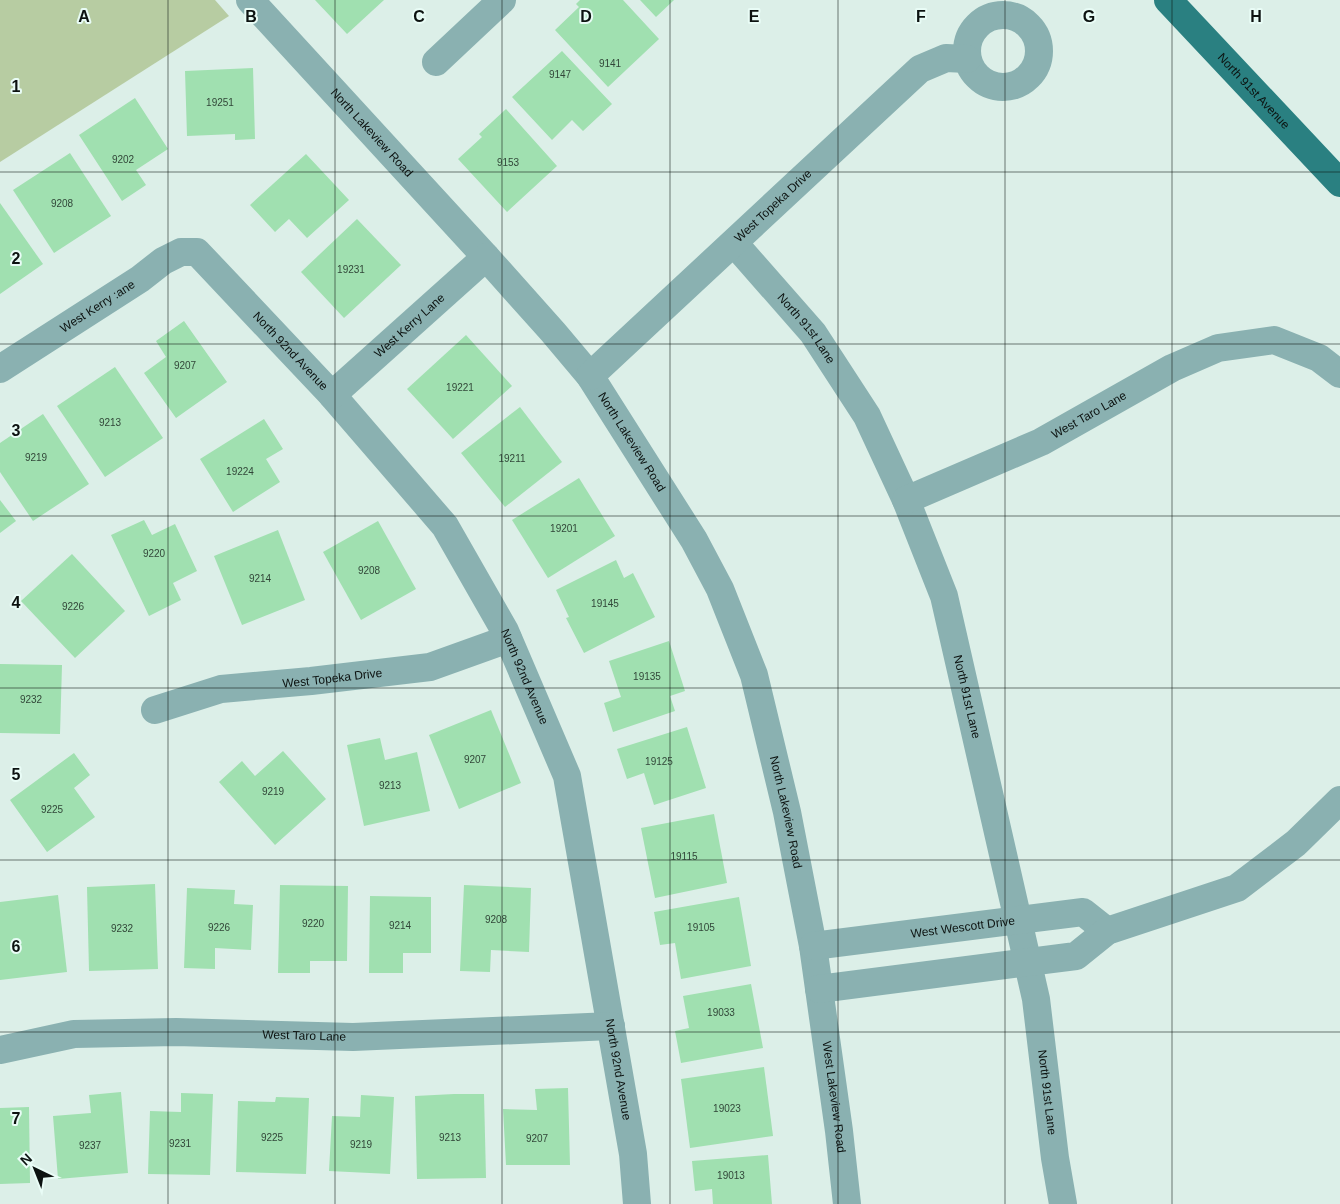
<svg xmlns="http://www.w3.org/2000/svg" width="1340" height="1204" viewBox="0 0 1340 1204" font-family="Helvetica,sans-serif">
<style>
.green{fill:#b7cca2}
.building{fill:#a0e0b0}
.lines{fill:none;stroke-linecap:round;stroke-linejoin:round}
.minor{stroke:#8ab1b1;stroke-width:28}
.major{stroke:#2a8081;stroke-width:28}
.grid{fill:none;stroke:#0c1210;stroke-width:1;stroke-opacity:0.55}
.labels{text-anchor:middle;stroke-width:4;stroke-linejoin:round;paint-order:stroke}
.number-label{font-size:10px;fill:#314638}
.street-label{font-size:12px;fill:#0c1210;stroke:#e9fcf6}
.grid-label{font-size:16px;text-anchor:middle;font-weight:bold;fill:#0c1210;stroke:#e9fcf6;stroke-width:4;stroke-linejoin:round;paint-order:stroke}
</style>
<rect width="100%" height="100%" fill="#dcefe8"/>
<polygon class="green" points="0,0 215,0 229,16 0,162"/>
<g class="building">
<polygon points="315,0 384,0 347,34"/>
<polygon points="580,0 623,0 659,39 608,87 555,30 579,7 576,4"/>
<polygon points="640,0 674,0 656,17"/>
<polygon points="562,51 612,104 583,131 572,120 552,140 512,97"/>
<polygon points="253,68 255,139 235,140 235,134 187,136 185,71"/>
<polygon points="135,98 168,149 136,170 146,185 122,201 79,135"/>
<polygon points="506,109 557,166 507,212 458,159 482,137 479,134"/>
<polygon points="70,153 111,216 54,253 13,190"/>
<polygon points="306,154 349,200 307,238 289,219 275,232 250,205"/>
<polygon points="0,203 43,264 0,294"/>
<polygon points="357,219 401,265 344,318 301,272"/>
<polygon points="184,321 227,382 176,418 144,373 166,357 156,341"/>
<polygon points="466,335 512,386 453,439 407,389"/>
<polygon points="115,367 163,438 105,477 57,406"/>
<polygon points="520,407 562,462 505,507 461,453"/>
<polygon points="43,414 89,484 33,521 0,472 0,443"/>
<polygon points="264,419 283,449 266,459 280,482 233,512 200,459"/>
<polygon points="579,478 615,536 548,578 512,520"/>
<polygon points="0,500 16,521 0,533"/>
<polygon points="144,520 152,535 175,524 197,571 173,583 181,600 149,616 111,535"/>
<polygon points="378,521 416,589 361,620 323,552"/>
<polygon points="278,530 305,600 242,625 214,556"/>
<polygon points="72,554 125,611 75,658 21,601"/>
<polygon points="616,560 624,578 633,573 655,617 584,653 566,618 569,617 556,590"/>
<polygon points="669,641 685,691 670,696 675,711 613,732 604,703 621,697 609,661"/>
<polygon points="0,664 62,665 60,734 0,733"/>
<polygon points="491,710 521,783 459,809 429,735"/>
<polygon points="687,727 706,788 654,805 644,773 627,779 617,749"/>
<polygon points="380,738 385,760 417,752 430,811 364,826 347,745"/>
<polygon points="283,751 326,799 275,845 219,782 242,761 255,776"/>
<polygon points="74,753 90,775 74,788 95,817 47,852 10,800"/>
<polygon points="714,814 727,883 655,898 641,828"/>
<polygon points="155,884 158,969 89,971 87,887"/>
<polygon points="280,885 348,886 347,961 310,961 310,973 278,973"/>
<polygon points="464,885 531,888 529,952 491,950 490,972 460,971"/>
<polygon points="187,888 235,890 234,904 253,905 251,950 215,948 215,969 184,968"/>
<polygon points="58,895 67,972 0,980 0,902"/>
<polygon points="370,896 431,897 431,953 403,953 403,973 369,973"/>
<polygon points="739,897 751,966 681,979 675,943 660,945 654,912"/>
<polygon points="751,984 763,1048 681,1063 675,1031 689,1028 683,996"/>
<polygon points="764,1067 773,1136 690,1148 681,1079"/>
<polygon points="568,1088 570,1165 506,1165 503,1109 537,1110 535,1089"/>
<polygon points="121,1092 128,1173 58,1179 53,1116 91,1113 89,1095"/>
<polygon points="181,1093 213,1094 210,1175 148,1174 150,1111 181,1112"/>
<polygon points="454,1094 484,1094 486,1178 417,1179 415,1096"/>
<polygon points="361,1095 394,1097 390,1174 329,1171 332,1116 360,1117"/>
<polygon points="276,1097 309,1098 306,1174 236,1172 238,1101 275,1102"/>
<polygon points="29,1107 30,1183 0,1184 0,1108"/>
<polygon points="768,1155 772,1204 713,1204 712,1189 695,1191 692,1161"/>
</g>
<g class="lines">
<g class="minor">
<path id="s1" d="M 250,0 L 486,257 L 553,332 L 590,376 L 694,540 L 720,589 L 754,675 L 787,812 L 813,946 L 839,1131 L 847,1204"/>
<circle cx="1003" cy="51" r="36"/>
<polyline points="436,62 502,0"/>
<path id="s2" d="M 734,243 L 813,333 L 867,416 L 906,500 L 944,596 L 1036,999 L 1055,1158 L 1063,1204"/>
<path id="s3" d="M 0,369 L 140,279 L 163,261 L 181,252 L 197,252 L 332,395 L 445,526 L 505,631 L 567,776 L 633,1154 L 637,1204"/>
<path id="s4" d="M 590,376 L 920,69 L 946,58 L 967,59"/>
<path id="s5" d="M 332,395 L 486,257"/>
<path id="s6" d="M 906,500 L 1041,442 L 1172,368 L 1218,348 L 1274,340 L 1319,358 L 1340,374"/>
<path id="s7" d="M 155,710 L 221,689 L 311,681 L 430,667 L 508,639"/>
<path id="s8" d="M 813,946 L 1083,912 L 1107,931"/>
<polyline points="819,989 1076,956 1107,931 1237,888 1296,843 1340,800"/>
<path id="s9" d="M 0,1050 L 74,1034 L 176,1032 L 353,1037 L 611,1026"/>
</g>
<path class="major" id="s10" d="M 1168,0 L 1340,183"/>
</g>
<path class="grid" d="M 168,0 L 168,1204M 335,0 L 335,1204M 502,0 L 502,1204M 670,0 L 670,1204M 838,0 L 838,1204M 1005,0 L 1005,1204M 1172,0 L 1172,1204M 0,172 L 1340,172M 0,344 L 1340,344M 0,516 L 1340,516M 0,688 L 1340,688M 0,860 L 1340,860M 0,1032 L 1340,1032"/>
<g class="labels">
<g class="number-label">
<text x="610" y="67">9141</text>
<text x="560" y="78">9147</text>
<text x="220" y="106">19251</text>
<text x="123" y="163">9202</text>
<text x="508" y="166">9153</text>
<text x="62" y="207">9208</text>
<text x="351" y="273">19231</text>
<text x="185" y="369">9207</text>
<text x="460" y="391">19221</text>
<text x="110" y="426">9213</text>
<text x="36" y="461">9219</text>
<text x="512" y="462">19211</text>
<text x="240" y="475">19224</text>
<text x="564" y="532">19201</text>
<text x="154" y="557">9220</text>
<text x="369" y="574">9208</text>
<text x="260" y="582">9214</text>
<text x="605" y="607">19145</text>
<text x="73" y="610">9226</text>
<text x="647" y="680">19135</text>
<text x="31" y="703">9232</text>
<text x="475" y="763">9207</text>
<text x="659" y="765">19125</text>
<text x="390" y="789">9213</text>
<text x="273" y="795">9219</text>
<text x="52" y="813">9225</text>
<text x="684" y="860">19115</text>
<text x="496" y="923">9208</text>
<text x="313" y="927">9220</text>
<text x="400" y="929">9214</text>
<text x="219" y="931">9226</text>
<text x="701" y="931">19105</text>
<text x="122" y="932">9232</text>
<text x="721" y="1016">19033</text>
<text x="727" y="1112">19023</text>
<text x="272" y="1141">9225</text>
<text x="450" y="1141">9213</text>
<text x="537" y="1142">9207</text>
<text x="180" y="1147">9231</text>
<text x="361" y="1148">9219</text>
<text x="90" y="1149">9237</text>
<text x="731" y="1179">19013</text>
</g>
<g class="street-label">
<text dy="4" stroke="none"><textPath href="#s10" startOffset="125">North 91st Avenue</textPath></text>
<text dy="4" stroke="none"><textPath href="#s1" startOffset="180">North Lakeview Road</textPath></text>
<text dy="4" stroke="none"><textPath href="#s4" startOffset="250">West Topeka Drive</textPath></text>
<text dy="4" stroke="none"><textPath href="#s3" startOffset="116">West Kerry :ane</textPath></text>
<text dy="4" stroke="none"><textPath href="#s5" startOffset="104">West Kerry Lane</textPath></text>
<text dy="4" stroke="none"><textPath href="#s2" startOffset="112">North 91st Lane</textPath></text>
<text dy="4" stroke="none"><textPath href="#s3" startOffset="368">North 92nd Avenue</textPath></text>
<text dy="4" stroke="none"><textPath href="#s6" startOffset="202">West Taro Lane</textPath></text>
<text dy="4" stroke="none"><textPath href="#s1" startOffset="585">North Lakeview Road</textPath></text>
<text dy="4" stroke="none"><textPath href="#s7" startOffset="181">West Topeka Drive</textPath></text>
<text dy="4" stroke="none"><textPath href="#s3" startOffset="772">North 92nd Avenue</textPath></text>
<text dy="4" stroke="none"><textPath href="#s2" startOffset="518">North 91st Lane</textPath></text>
<text dy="4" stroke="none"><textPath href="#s1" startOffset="990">North Lakeview Road</textPath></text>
<text dy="4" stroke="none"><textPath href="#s8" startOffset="151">West Wescott Drive</textPath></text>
<text dy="4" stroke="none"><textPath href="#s9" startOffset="306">West Taro Lane</textPath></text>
<text dy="4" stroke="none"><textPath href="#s3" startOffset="1178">North 92nd Avenue</textPath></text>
<text dy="4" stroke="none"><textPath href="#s2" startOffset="922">North 91st Lane</textPath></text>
<text dy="4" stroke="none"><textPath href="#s1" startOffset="1279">West Lakeview Road</textPath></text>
</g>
</g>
<g class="grid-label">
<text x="84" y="22">A</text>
<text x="251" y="22">B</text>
<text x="419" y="22">C</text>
<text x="586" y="22">D</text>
<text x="754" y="22">E</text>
<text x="921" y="22">F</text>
<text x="1089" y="22">G</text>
<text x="1256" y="22">H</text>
<text x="16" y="92">1</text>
<text x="16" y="264">2</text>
<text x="16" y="436">3</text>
<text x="16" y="608">4</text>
<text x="16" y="780">5</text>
<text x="16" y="952">6</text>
<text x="16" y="1124">7</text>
</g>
<g transform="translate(35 1169) rotate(317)" stroke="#e9fcf6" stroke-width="4" paint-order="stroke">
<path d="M0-4L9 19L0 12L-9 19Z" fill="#0c1210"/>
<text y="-8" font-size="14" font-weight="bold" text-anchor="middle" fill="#0c1210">N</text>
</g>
</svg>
